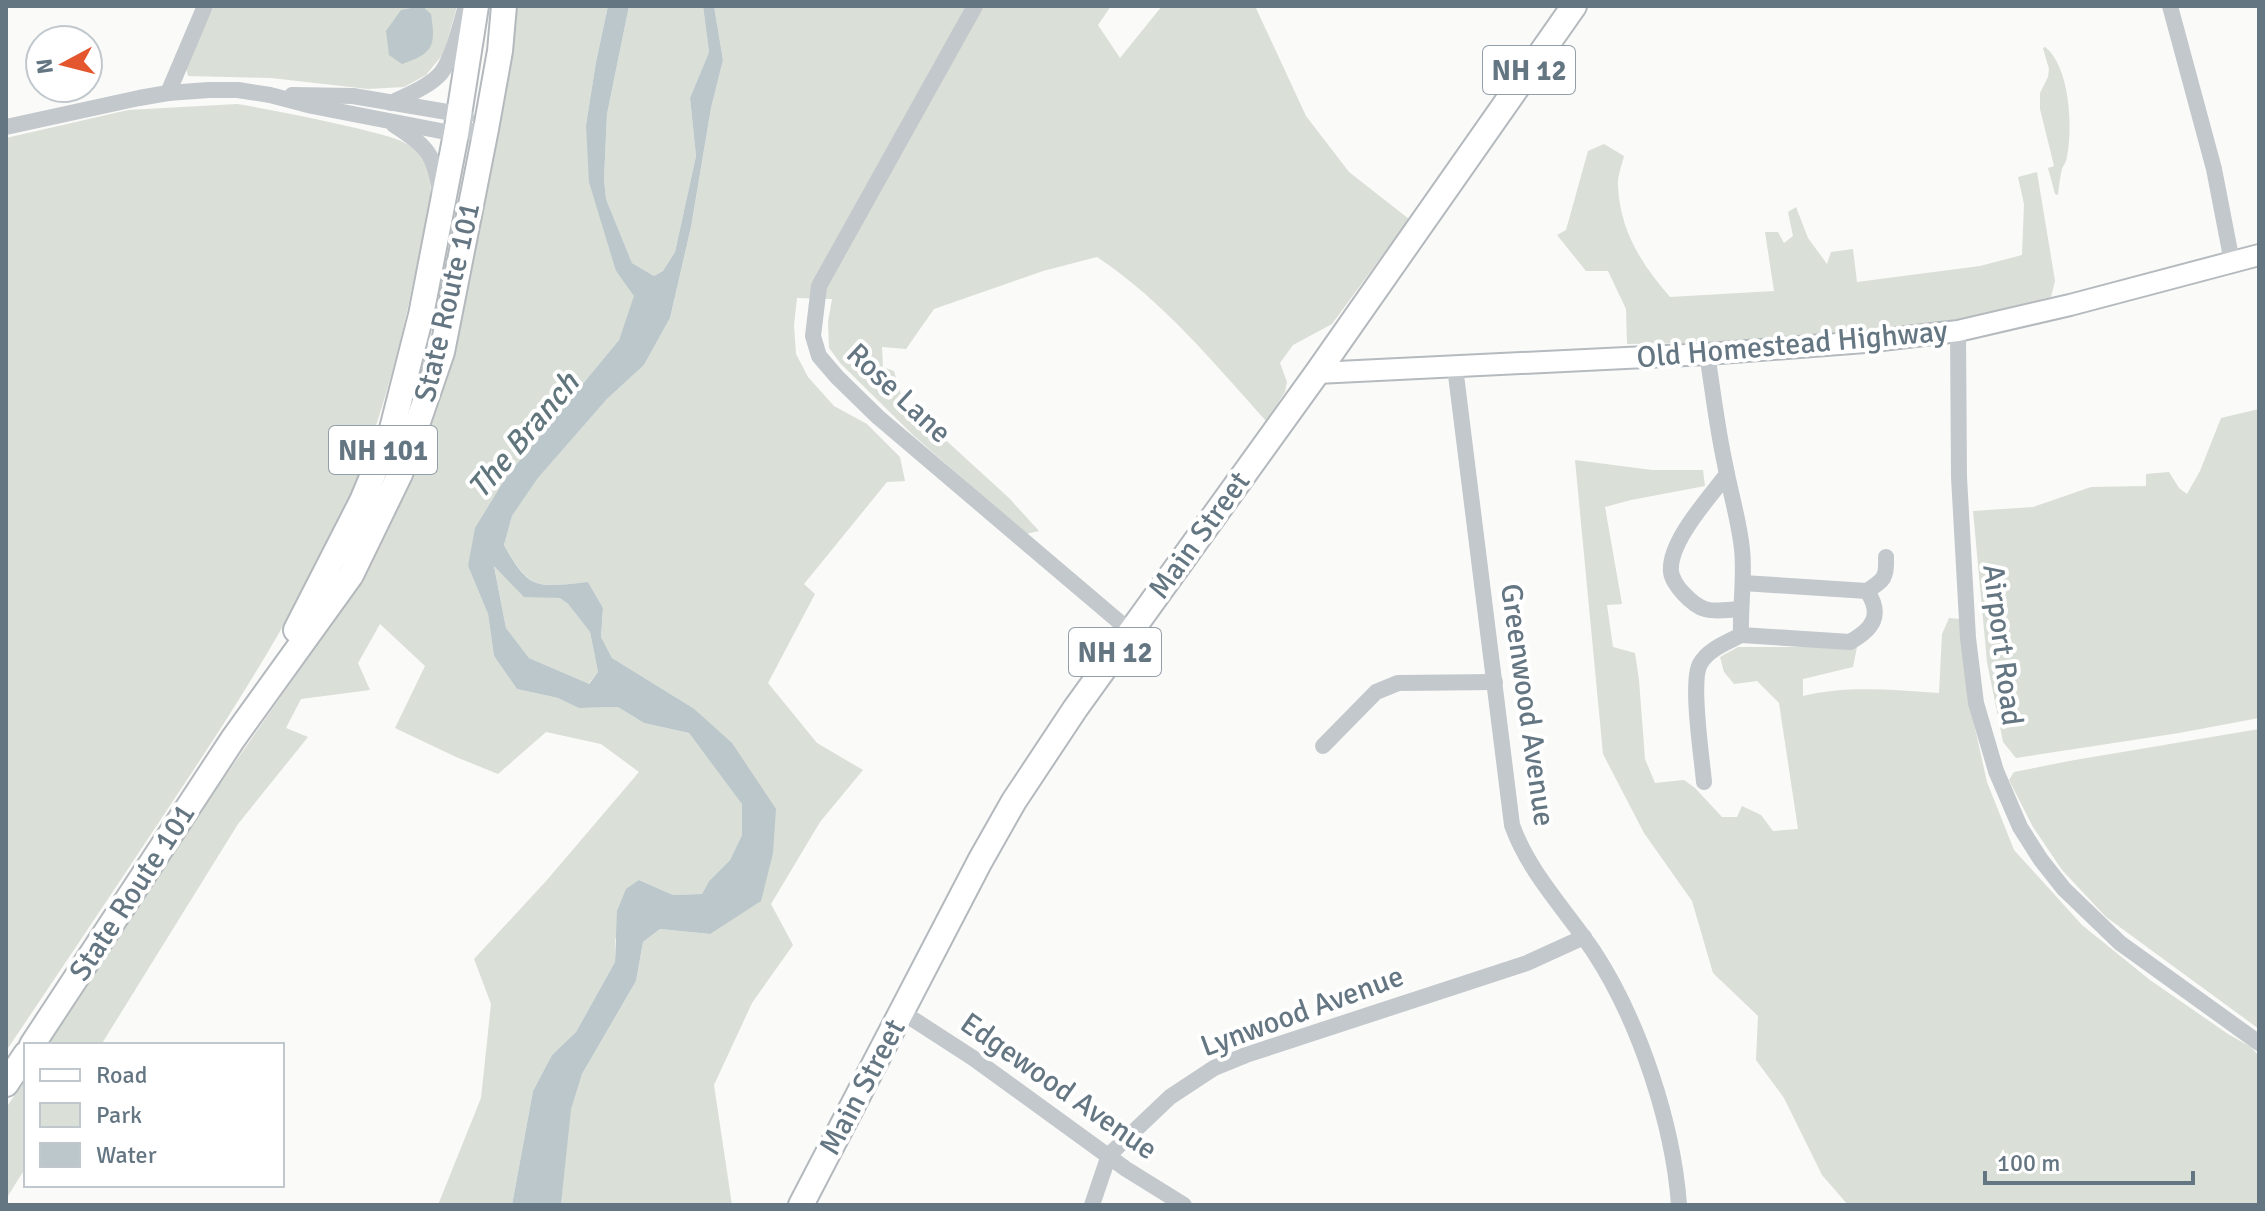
<svg xmlns="http://www.w3.org/2000/svg" width="2265" height="1211" viewBox="0 0 2265 1211" font-family="Signika,sans-serif">
<style>
.green{fill:#dadfd7}
.water{fill:#bbc7cb;fill-rule:evenodd}
.lines{fill:none;stroke-linecap:round;stroke-linejoin:round}
.major-casing{stroke:#b5babe;stroke-width:24}
.highway-casing{stroke:#b4b9bd;stroke-width:28}
.minor{stroke:#c3c8cc;stroke-width:16}
.major{stroke:#fff;stroke-width:20}
.highway{stroke:#fff;stroke-width:24}
.labels{text-anchor:middle;stroke-width:8;stroke-linejoin:round;paint-order:stroke}
.shield{fill:#fff;stroke:#939fa8;stroke-width:2}
.shield-label{font-size:28px;font-weight:bold;fill:#657683}
.street-label{font-size:30px;fill:#657683;stroke:#fff}
.water-label{font-size:32px;font-style:italic;fill:#60757c;stroke:#fff}
</style>
<rect width="100%" height="100%" fill="#fafaf8"/>
<g class="green">
<polygon points="214,6 457,6 444,53 426,75 404,87 368,89 271,78 188,76 186,68"/>
<polygon points="517,6 608,6 596,62 586,125 616,271 635,296 619,340 507,476 468,566 488,614 494,656 517,689 558,698 580,708 618,707 644,723 689,733 742,803 742,835 730,860 709,881 702,894 673,895 639,880 615,940 615,962 576,1032 552,1055 533,1091 512,1205 438,1205 481,1098 491,1004 474,959 547,880 639,772 601,744 546,732 498,774 456,757 395,728 425,666 380,624 358,663 370,690 301,699 286,728 308,737 238,824 101,1045 48,1045 219,785 313,651 365,561 412,460 493,129 516,22"/>
<polygon points="629,6 703,6 709,52 690,98 696,156 675,252 663,271 654,276 632,263 606,199 604,179 607,114"/>
<path d="M 714,6 L 1111,6 L 1098,25 L 1120,58 L 1162,6 L 1255,6 L 1306,116 L 1349,172 L 1409,219 L 1332,324 L 1293,345 L 1280,363 L 1287,382 L 1285,392 L 1266,421 C 1214,363 1162,300 1097,257 L 1043,271 L 934,309 L 906,349 L 882,347 L 883,367 L 894,371 L 903,401 L 1009,498 L 1039,531 L 1026,534 L 914,436 L 841,364 L 829,348 L 828,322 L 832,299 L 797,298 L 794,325 L 796,354 L 808,377 L 834,406 L 867,424 L 900,457 L 905,481 L 887,482 L 804,584 L 815,594 L 768,683 L 817,743 L 863,770 L 820,822 L 771,904 L 793,945 L 752,1003 L 714,1085 L 732,1205 L 561,1205 L 570,1109 L 582,1074 L 636,981 L 643,942 L 660,929 L 710,934 L 773,853 L 693,708 L 612,658 L 601,637 L 603,608 L 588,582 C 537,587 531,592 504,545 L 512,516 L 538,478 L 607,399 L 644,365 L 670,318 L 691,227 L 711,108 L 723,60 Z"/>
<path d="M 2045,47 C 2070,66 2073,128 2067,157 C 2066,163 2064,164 2062,169 C 2060,177 2059,186 2058,195 L 2055,194 L 2048,168 L 2054,166 L 2040,109 L 2040,93 L 2048,77 L 2049,69 L 2043,48 Z"/>
<path d="M 237,104 C 279,111 319,119 360,129 C 377,134 399,137 413,148 C 427,159 430,176 431,192 C 412,293 392,396 352,490 C 303,603 235,708 167,810 C 114,890 60,971 6,1051 L 6,138 L 128,110 Z"/>
<path d="M 1604,144 L 1624,156 C 1622,165 1617,177 1618,186 C 1620,231 1642,265 1670,297 L 1774,291 L 1765,232 L 1778,232 L 1784,243 L 1793,236 L 1788,212 L 1796,207 L 1808,238 L 1827,264 L 1831,252 L 1853,249 L 1857,282 L 1980,266 L 2022,255 L 2024,204 L 2018,177 L 2037,172 L 2055,281 L 2051,297 C 1913,337 1769,342 1627,344 L 1626,309 L 1608,271 L 1586,271 L 1557,235 L 1566,230 L 1588,151 Z"/>
<polygon points="2259,409 2259,718 2179,733 2016,758 2003,742 1987,662 1973,511 2033,507 2091,487 2146,486 2146,474 2169,472 2179,488 2187,494 2200,471 2221,418"/>
<path d="M 1575,460 L 1652,470 L 1703,470 L 1705,486 L 1631,500 L 1605,507 L 1622,604 L 1607,605 L 1613,647 L 1635,653 L 1639,680 L 1645,759 L 1655,783 L 1684,780 L 1695,788 L 1722,817 L 1737,817 L 1742,806 L 1761,815 L 1773,831 L 1798,829 L 1779,703 L 1757,681 L 1734,684 L 1724,672 L 1720,657 L 1738,647 L 1857,647 L 1853,667 L 1803,679 L 1803,696 C 1847,685 1894,690 1939,693 L 1942,634 L 1949,618 L 1960,619 L 1975,728 L 1987,782 L 2014,850 L 2082,925 L 2150,980 L 2228,1034 L 2251,1047 L 2259,1056 L 2259,1205 L 1848,1205 L 1822,1175 L 1784,1098 L 1756,1060 L 1758,1016 L 1713,973 L 1692,901 L 1644,833 L 1603,754 Z"/>
<polygon points="494,565 501,572 547,597 560,598 568,604 590,632 598,672 588,684 529,658 506,628"/>
<polygon points="2259,729 2259,1029 2106,917 2062,870 2033,827 2009,780 2014,772 2069,761"/>
<polygon points="26,1078 26,1167 6,1199 6,1108"/>
</g>
<g class="water">
<path d="M 422,6 L 431,14 C 436,47 433,53 402,64 L 389,55 L 386,31 L 401,10 Z"/>
<path d="M 608,6 L 629,6 L 607,114 L 604,179 L 606,199 L 632,263 L 654,276 L 663,271 L 675,252 L 696,156 L 690,98 L 709,52 L 703,6 L 714,6 L 723,60 L 711,108 L 691,227 L 670,318 L 644,365 L 607,399 L 538,478 L 512,516 L 504,545 C 530,592 537,587 588,582 L 603,608 L 601,637 L 612,658 L 693,708 L 732,743 L 776,809 L 773,853 L 761,901 L 710,934 L 660,929 L 643,942 L 636,981 L 582,1074 L 571,1109 L 561,1205 L 512,1205 L 533,1091 L 552,1055 L 576,1032 L 615,962 L 617,911 L 626,889 L 639,880 L 673,895 L 702,894 L 709,881 L 730,860 L 742,835 L 742,804 L 689,733 L 644,723 L 618,707 L 579,708 L 558,698 L 517,689 L 494,656 L 488,614 L 468,566 L 475,528 L 507,476 L 619,340 L 634,296 L 616,271 L 589,182 L 586,125 L 596,62 ZM 494,566 L 524,597 L 560,598 L 568,604 L 590,632 L 598,672 L 589,684 L 529,658 L 506,628 Z"/>
</g>
<g class="lines">
<g class="major-casing">
<polyline id="major" points="1317,373 1707,354 1865,342 1958,331 2070,305 2259,255"/>
</g>
<g class="highway-casing">
<g id="highway">
<polyline points="296,630 362,501 392,429 421,315 456,134 476,6"/>
<polyline points="32,1045 233,739 351,575 400,474 442,352 486,129 500,51 504,6"/>
<polyline points="6,1084 26,1054"/>
<polyline points="801,1205 980,861 1014,801 1075,709 1317,373 1574,6"/>
</g>
</g>
<g class="minor">
<polyline points="975,6 819,286 813,336 819,356 837,377 878,417 1130,631"/>
<polyline points="2170,6 2214,169 2232,262"/>
<polyline points="168,93 205,6"/>
<polyline points="292,95 353,96 459,114 466,117"/>
<path d="M 391,103 C 407,95 429,87 441,73 C 453,58 460,25 466,6"/>
<path d="M 394,125 C 427,146 435,154 440,194"/>
<polyline points="6,127 139,98 168,93 209,90 238,90 270,95 312,106 456,134 486,129"/>
<polyline points="1958,331 1959,477 1968,638 1976,703 1996,771 2020,827 2041,860 2064,889 2120,943 2259,1043"/>
<path d="M 1455,367 L 1512,825 C 1529,873 1566,910 1594,952 C 1639,1021 1673,1123 1679,1205"/>
<path d="M 1727,474 C 1710,497 1668,542 1671,572 C 1672,579 1678,588 1683,593 C 1703,615 1713,611 1740,609"/>
<polyline points="1743,583 1867,591"/>
<path d="M 1867,591 C 1884,580 1887,578 1886,557"/>
<path d="M 1741,635 L 1850,642 C 1873,629 1883,615 1867,591"/>
<polyline points="1323,746 1376,692 1398,683 1495,682"/>
<path d="M 1704,782 C 1702,758 1690,682 1700,664 C 1708,649 1728,642 1741,635 C 1740,606 1745,578 1742,549 C 1739,520 1730,492 1725,464 C 1717,428 1713,391 1707,354"/>
<polyline points="902,1012 973,1058 1126,1169 1184,1205"/>
<polyline points="1092,1205 1109,1155 1170,1097 1214,1068 1246,1055 1527,963 1584,937"/>
</g>
<use href="#major" class="major"/>
<use href="#highway" class="highway"/>
</g>
<g class="labels">
<g class="shield">
<rect x="1483" y="46" width="92" height="48" rx="6"/>
<rect x="329" y="426" width="108" height="48" rx="6"/>
<rect x="1069" y="628" width="92" height="48" rx="6"/>
</g>
<g class="shield-label">
<text x="1529" y="80">NH 12</text>
<text x="383" y="460">NH 101</text>
<text x="1115" y="662">NH 12</text>
</g>
<g class="street-label">
<text transform="translate(447 302) rotate(-77)" y="10">State Route 101</text>
<text transform="translate(1792 344) rotate(-5)" y="10">Old Homestead Highway</text>
<text transform="translate(899 393) rotate(43)" y="10">Rose Lane</text>
<text transform="translate(1199 535) rotate(-54)" y="10">Main Street</text>
<text transform="translate(2003 645) rotate(83)" y="10">Airport Road</text>
<text transform="translate(1528 705) rotate(82)" y="10">Greenwood Avenue</text>
<text transform="translate(132 892) rotate(-57)" y="10">State Route 101</text>
<text transform="translate(1302 1011) rotate(-20)" y="10">Lynwood Avenue</text>
<text transform="translate(1059 1086) rotate(35)" y="10">Edgewood Avenue</text>
<text transform="translate(862 1087) rotate(-62)" y="10">Main Street</text>
</g>
<g class="water-label">
<text transform="translate(523 435) rotate(-50)" y="11">The Branch</text>
</g>
</g>
<rect width="2265" height="1211" fill="none" stroke="#657683" stroke-width="16"/>
<rect x="24" y="1043" width="260" height="144" fill="#ffffff" stroke="#c1c8cd" stroke-width="2"/>
<rect x="40" y="1069" width="40" height="12" fill="#ffffff" stroke="#c1c8cd" stroke-width="2"/>
<text x="96" y="1083" font-size="24" fill="#657683">Road</text>
<rect x="40" y="1103" width="40" height="24" fill="#dadfd7" stroke="#c1c8cd" stroke-width="2"/>
<text x="96" y="1123" font-size="24" fill="#657683">Park</text>
<rect x="40" y="1143" width="40" height="24" fill="#bbc7cb" stroke="#c1c8cd" stroke-width="2"/>
<text x="96" y="1163" font-size="24" fill="#657683">Water</text>
<g transform="translate(64 64) rotate(263)"><circle r="38" fill="#ffffff" stroke="#c1c8cd" stroke-width="2"/>
<path d="M0-6L14 30L0 20L-14 30Z" fill="#e4572e"/>
<text y="-12" font-size="22" font-weight="bold" text-anchor="middle" fill="#657683">N</text>
</g>
<path d="M1985 1171v12h208v-12" fill="none" stroke="#657683" stroke-width="4"/>
<text x="1997" y="1171" font-size="24" fill="#657683" stroke="#ffffff" stroke-width="6" paint-order="stroke">100 m</text>
</svg>
